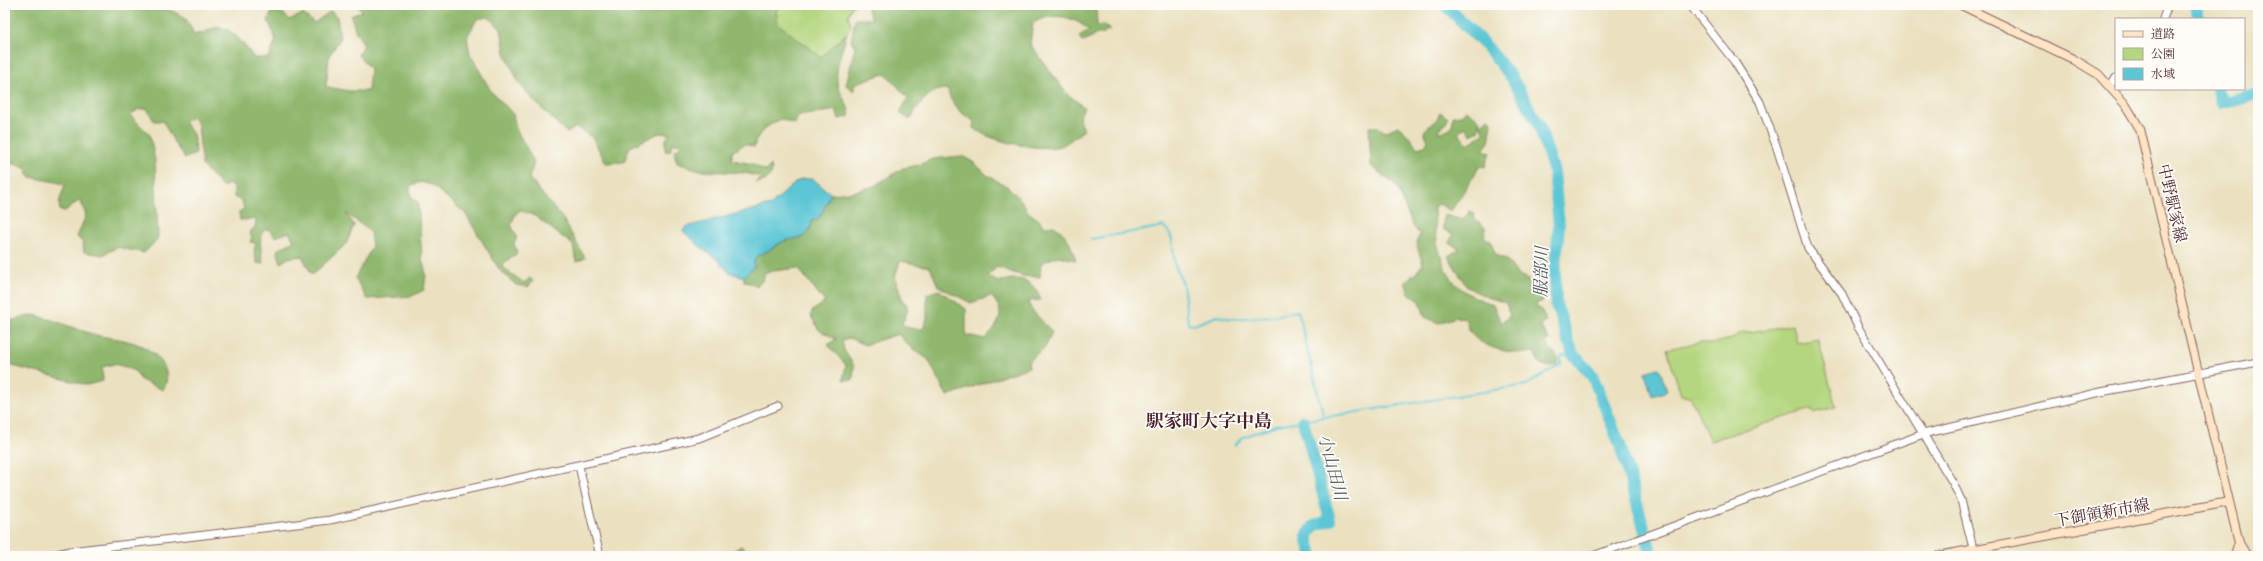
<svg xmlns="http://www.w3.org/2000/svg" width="2263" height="561" viewBox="0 0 2263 561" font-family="'Sorts Mill Goudy','Noto Serif JP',serif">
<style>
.green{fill:#b4d67e;stroke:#7f7a54}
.forest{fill:#8fb76d;stroke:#6c6b4c;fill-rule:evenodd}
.water{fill:#5bc6d5;stroke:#527280}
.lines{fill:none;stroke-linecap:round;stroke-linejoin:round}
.stream{stroke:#5bc6d5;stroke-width:2}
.river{stroke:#5bc6d5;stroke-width:12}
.tertiary-casing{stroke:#82635f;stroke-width:9}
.secondary-casing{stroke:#82635f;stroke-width:10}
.tertiary{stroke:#fff;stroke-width:7}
.secondary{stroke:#ffe4c6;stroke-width:8}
.labels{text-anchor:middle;stroke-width:3.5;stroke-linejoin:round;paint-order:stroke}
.street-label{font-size:16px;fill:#4a1f2b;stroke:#fdfcf7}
.water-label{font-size:17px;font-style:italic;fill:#505966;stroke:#fdfcf7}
.quarter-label{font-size:18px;font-weight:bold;fill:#4a1f2b;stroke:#fdfcf7}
</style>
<rect width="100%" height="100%" fill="#fdfcf7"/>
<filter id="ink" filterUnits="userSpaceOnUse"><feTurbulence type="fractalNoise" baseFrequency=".025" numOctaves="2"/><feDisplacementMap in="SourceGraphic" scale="8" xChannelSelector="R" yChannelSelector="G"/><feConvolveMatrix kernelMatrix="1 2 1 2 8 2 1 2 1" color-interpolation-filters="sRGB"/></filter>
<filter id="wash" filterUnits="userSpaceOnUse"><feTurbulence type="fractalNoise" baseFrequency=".012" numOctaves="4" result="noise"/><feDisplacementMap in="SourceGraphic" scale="16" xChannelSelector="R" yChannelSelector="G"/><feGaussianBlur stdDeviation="0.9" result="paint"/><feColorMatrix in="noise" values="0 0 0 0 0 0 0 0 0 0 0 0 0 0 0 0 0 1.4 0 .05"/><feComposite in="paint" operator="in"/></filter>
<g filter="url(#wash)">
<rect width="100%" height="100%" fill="#ebe1c0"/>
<g class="green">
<polygon points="780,5 856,5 852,6 848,15 851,26 847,33 821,57 778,24 776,10"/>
<polygon points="1793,325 1797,343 1818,339 1836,407 1813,413 1812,409 1710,441 1691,398 1681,395 1667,349 1701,342 1710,344 1732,339 1738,334"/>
</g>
<g class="forest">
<path d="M 5,5 L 132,5 L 135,9 L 168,9 L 185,17 L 194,34 C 206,34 205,30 214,28 C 230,23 246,47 254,58 L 269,58 L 276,40 L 268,20 L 275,5 L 278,5 L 281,11 L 289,20 L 303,14 L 314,23 L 331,11 L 337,17 L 340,39 L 329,56 L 326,87 L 350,91 L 368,91 L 370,69 L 358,55 L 364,45 L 356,32 L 351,16 L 362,11 L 357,5 L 778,5 L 776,10 L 778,24 L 821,57 L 847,33 C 843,49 835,65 837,82 C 839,95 851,105 849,117 L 839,119 L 836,110 L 798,116 L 795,124 L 781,119 C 767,126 758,131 754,147 L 745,144 L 732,152 L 732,160 L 753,164 L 766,171 L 771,165 L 772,173 L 765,181 L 755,183 L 761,177 L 745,173 L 703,171 L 677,163 L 674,151 L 681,146 L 678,143 L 672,143 L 670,151 L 665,151 L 666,139 L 670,134 L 659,133 L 630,147 L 624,162 L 606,163 L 592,137 L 576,127 L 567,133 L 537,104 L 519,83 L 505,53 L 501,29 L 488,17 L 477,19 L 467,37 L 470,54 L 491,91 L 513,114 L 516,129 L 534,162 L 529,178 L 563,219 L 585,258 L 576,262 L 573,245 L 535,216 L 520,210 L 515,215 L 511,225 L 517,237 L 514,244 L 517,253 C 513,259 506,259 501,266 L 524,283 L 530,278 L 533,281 L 528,287 L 516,285 L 499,269 L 465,213 L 432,185 L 421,182 L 410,186 L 411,197 L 418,202 L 422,259 L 426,274 L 424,290 L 412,296 L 367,299 L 355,278 L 372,247 L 370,231 L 346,213 L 354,225 L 346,244 L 312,275 L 302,256 L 288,258 L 281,263 L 277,250 L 294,241 L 289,232 L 275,237 L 270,230 L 265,229 C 257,237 262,253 263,264 L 257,263 L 254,252 L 256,243 L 250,242 L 252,237 L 250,235 L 251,230 L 255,228 L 256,219 L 240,220 L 239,212 L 244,209 L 242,201 L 234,197 L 234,187 L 229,184 L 222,187 L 202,165 L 198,124 L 192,117 L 184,122 L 193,134 L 196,154 L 185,158 L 175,144 L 163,121 L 154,121 L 147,109 L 139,109 L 130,115 L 150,135 L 155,161 L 158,239 L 144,253 L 117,247 L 103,255 L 84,252 L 83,243 L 77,237 L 86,215 L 80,200 L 65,211 L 60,211 L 59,203 L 65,184 L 30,177 L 25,167 L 5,162 Z"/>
<path d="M 870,5 L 1096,5 L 1097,26 L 1102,25 L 1111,30 L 1106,31 L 1103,34 L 1097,34 L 1082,42 L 1079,36 L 1089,30 C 1072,15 1052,12 1033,23 L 1030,44 L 1066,93 L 1084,107 L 1079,118 L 1084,130 C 1077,135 1068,143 1061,146 C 1042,152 988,141 974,128 L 974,121 C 958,111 953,107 947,89 C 928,89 919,105 910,120 L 900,113 L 908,98 L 888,76 L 883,74 L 854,84 L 854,92 L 846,85 L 855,47 L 851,41 L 855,19 L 872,19 L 867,8 Z"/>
<path d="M 1466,110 L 1480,120 L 1478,131 L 1471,135 L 1465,127 L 1458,133 L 1468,144 L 1485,133 L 1480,126 L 1488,118 L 1492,123 L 1489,142 L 1483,150 L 1490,152 L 1485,167 L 1480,166 L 1451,211 L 1439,204 L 1434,206 C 1434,229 1438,264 1455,283 C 1465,294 1480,300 1493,304 L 1501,323 L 1510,316 L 1506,303 L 1485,296 L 1467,287 L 1448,256 L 1460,249 L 1449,243 L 1453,234 L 1443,229 L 1444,215 L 1463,220 L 1470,211 L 1474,213 L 1475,219 L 1486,229 L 1484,237 L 1491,241 L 1495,255 L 1506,259 L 1518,275 L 1528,279 L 1529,287 L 1536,289 L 1543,301 L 1537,303 L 1536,306 L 1542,311 L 1546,321 L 1540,325 L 1549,339 L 1546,344 L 1559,358 L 1557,365 L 1547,366 L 1540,364 L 1534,352 C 1516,356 1478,348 1469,330 C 1467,327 1467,322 1465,318 L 1456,317 L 1439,323 L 1425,317 L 1420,301 L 1409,294 L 1405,281 L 1415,274 L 1423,264 L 1416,243 L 1420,234 L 1413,227 L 1397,186 L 1371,166 L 1369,127 L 1378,127 L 1385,132 L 1398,126 L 1411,138 L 1417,148 L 1425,146 L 1428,141 L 1424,131 L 1438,118 L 1440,112 L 1448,118 L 1446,124 L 1438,129 L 1440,133 L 1452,127 L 1453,116 L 1461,115 Z"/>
<path d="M 962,156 L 973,162 L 987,175 L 1008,187 L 1021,200 L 1028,212 L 1039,220 L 1044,227 L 1052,225 C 1069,235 1069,242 1076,260 L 1058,256 L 1041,263 L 1040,277 L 1023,276 L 997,267 L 987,276 L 998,282 C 1020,276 1032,278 1041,300 L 1028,301 L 1031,309 L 1052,332 L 1046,346 L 1028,362 L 1029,367 L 947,396 L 928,359 L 911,348 L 898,334 L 865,345 L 849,338 L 842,340 L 844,350 L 854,366 L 853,380 L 843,380 L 846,365 L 828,345 L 836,339 L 819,330 L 811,316 L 812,311 L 825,302 L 798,268 L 765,272 L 763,280 L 757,286 L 744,281 L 744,277 L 754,267 L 754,261 L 758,255 C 768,253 775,244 785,241 C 800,236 808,241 812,221 L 819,218 L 831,194 L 853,192 L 874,186 L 903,168 L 919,165 L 932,159 ZM 900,261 L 930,267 L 938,286 L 971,303 L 991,296 C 1007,313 1000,323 985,339 L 966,335 L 966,309 L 939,290 L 927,294 L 927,319 L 923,329 C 914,329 909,329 902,324 L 908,310 L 906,303 L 903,302 L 895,277 Z"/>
<path d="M 34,315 C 54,320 73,328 92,334 C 105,338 119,338 131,342 C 152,348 176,367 163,390 L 141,380 L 136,372 L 126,367 L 114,364 L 102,367 L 103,381 L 87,385 L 5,364 L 5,322 Z"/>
<polygon points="741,546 748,552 747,556 733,556 733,551"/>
</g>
<g class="water">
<path d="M 803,179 L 813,179 L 831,194 L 819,218 L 812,221 C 808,242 800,236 785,241 C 775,244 768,253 758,255 L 754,261 L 754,267 L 744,277 L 731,273 L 722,265 L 719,260 L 705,251 L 683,231 L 686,227 L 771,205 L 796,182 Z"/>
<polygon points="1659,368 1667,391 1652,396 1645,372"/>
</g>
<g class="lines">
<g class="stream">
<path d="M 1091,239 C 1115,234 1139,232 1163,226 L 1169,232 L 1172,239 L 1175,265 L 1183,284 L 1188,324 L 1194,325 L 1217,316 L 1232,319 L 1272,316 L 1298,311 L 1324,418"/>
<polyline points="1235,445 1243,437 1276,425 1526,385 1561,364 1561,356 1573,354"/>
</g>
<g class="river">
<polyline points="1445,5 1488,48 1512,78 1539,125 1554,172 1559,226 1555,271 1556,304 1573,354 1592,375 1620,445 1652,556"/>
<polyline points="2196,5 2199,19"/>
<polyline points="2217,89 2222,102 2229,102 2258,94"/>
<polyline points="1303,421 1330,520 1314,526 1307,536 1312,556"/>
</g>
</g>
</g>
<g filter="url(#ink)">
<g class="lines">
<g class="tertiary-casing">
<g id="tertiary">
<polyline points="1690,5 1734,61 1760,102 1777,148 1808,248 1842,294 1858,327 1953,483 1961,500 1975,556"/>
<polyline points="2163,19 2168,5"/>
<polyline points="2110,85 2116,78"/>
<polyline points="579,466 600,556"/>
<polyline points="48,556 70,551 330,520 699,438 778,406"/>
<polyline points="1593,556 1923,434 2101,392 2258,362"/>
</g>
</g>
<g class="secondary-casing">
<g id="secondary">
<polyline points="1961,5 2073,59 2098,74 2125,104 2140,129 2239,543 2247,556"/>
<polyline points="1938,556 2229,502"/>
<polyline points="2235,556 2239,543"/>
</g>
</g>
<use href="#tertiary" class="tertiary"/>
<use href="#secondary" class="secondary"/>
</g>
</g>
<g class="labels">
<g class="street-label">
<text transform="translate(2173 203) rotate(77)" y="6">中野駅家線</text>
<text transform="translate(2102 512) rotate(-10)" y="6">下御領新市線</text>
</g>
<g class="water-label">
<text transform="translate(1541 272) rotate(-89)" y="6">服部川</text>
<text transform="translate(1333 467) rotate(75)" y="6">小山田川</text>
</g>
<g class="quarter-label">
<text x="1209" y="427">駅家町大字中島</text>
</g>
</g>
<rect width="2263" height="561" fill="none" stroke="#fdfcf7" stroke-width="20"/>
<rect x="2115" y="18" width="130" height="72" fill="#fdfcf7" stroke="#b5a4a5"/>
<rect x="2123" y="31" width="20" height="6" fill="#ffe4c6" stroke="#b5a4a5"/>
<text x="2151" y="38" font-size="12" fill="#4a1f2b">道路</text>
<rect x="2123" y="48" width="20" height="12" fill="#b4d67e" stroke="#b5a4a5"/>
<text x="2151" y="58" font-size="12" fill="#4a1f2b">公園</text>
<rect x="2123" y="68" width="20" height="12" fill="#5bc6d5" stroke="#b5a4a5"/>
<text x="2151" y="78" font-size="12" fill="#4a1f2b">水域</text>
</svg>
